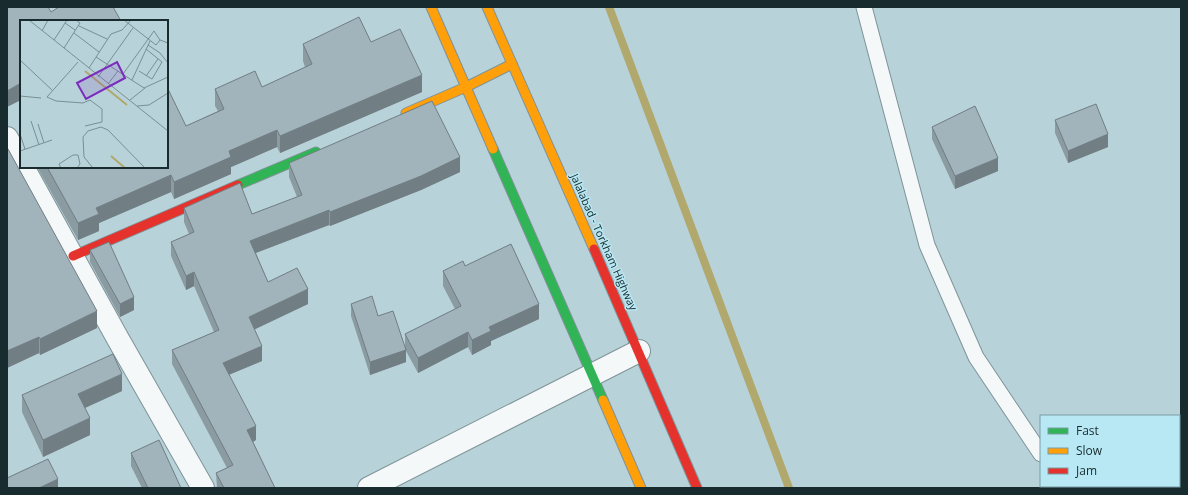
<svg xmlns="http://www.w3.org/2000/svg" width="1188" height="495" viewBox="0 0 1188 495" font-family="'Open Sans',sans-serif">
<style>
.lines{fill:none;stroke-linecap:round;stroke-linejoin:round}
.stream{stroke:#b0a86c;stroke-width:8}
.lane-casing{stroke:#7f9398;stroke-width:17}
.street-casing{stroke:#7f9398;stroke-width:24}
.fast-casing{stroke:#7f9398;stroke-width:11}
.slow-casing{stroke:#7f9398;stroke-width:11}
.jam-casing{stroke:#7f9398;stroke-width:11}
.lane{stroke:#f4f8f9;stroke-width:15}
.street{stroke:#f4f8f9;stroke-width:22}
.fast{stroke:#30b455;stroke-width:9}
.slow{stroke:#ff9f0a;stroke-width:9}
.jam{stroke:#e5322d;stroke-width:9}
.wall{fill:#8a9ba1}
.shaded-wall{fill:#717e83}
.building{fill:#a1b4bb;stroke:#717e83}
.labels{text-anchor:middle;stroke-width:3;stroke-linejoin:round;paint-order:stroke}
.street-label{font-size:11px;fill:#182b2f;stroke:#b8e8f3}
.inset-river{fill:none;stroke:#b0a86c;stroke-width:2}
.inset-road{fill:none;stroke:#788f95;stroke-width:1}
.view{fill:#7b2cbf;fill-opacity:0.15;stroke:#7b2cbf;stroke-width:2}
.inset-edge{fill:none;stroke:#182b2f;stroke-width:2}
</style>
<rect width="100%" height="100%" fill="#b8d2d9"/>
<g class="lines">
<polyline class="stream" points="609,7 789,488"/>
<g class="lane-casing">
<g id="lane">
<polyline points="864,7 927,245 976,357 1041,454"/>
<polyline points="1100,486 1103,488"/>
</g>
</g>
<g class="street-casing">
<g id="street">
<polyline points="7,138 21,163"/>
<polyline points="23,167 118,339 203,488"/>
<polyline points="369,488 639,351"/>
</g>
</g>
<g class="fast-casing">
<g id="fast">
<polyline points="493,149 603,400"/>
<polyline points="238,185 316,152"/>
</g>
</g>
<g class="slow-casing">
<g id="slow">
<polyline points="431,7 493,149"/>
<polyline points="487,7 594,249"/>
<polyline points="406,113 466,87 512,64"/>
<polyline points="603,400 641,488"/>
</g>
</g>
<g class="jam-casing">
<g id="jam">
<polyline points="594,249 697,488"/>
<polyline points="73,256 238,185"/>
</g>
</g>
<use href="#lane" class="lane"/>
<use href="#street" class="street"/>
<use href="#fast" class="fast"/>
<use href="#slow" class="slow"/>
<use href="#jam" class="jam"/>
</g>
<g class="wall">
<polygon points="371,42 422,92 280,153 277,147 231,167 231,174 174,199 171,192 99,223 99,231 78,240 37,167 167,167 186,126 218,111 215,106 215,89 262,87 305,67 303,61 303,44"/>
<polygon points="1055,120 1108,147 1068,163 1055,133"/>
<polygon points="932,127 998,171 955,189 932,139"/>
<polygon points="7,150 97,328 40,355 39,353 7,368"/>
<polygon points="289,163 460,172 421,190 330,226 329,225 256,253 268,282 308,304 254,329 262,361 229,375 256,440 253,442 275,488 217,488 216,473 227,468 172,364 172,350 214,332 194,286 186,290 171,256 171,242 189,234 184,222 184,208 252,214 297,197 289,177"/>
<polygon points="90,250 134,310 120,317 90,262"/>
<polygon points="465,266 539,319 491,341 491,345 472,355 468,347 418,373 406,351 406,362 370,375 351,316 351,304 405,348 405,334 455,309 443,286 443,271"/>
<polygon points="122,391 85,408 90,435 43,457 22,412 22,395"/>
<polygon points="131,453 181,488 142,488 131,466"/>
</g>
<g class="shaded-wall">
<polygon points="422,75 422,92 280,153 280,136"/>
<polygon points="21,83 21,100 7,107 7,91"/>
<polygon points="277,130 277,147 231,167 231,174 174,199 174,182 229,151"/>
<polygon points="1108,134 1108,147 1068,163 1068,151"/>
<polygon points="460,157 460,172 421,190 330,226 330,212"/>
<polygon points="998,158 998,171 955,189 955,176"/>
<polygon points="171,175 171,192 99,223 99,231 78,240 78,223 96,208"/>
<polygon points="329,210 329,225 250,255 250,241"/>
<polygon points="194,272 194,286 186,290 186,276"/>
<polygon points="308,289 308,304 249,332 249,317"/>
<polygon points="134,297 134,310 120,317 120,304"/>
<polygon points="539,304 539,319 491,341 491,345 472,355 472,340 489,327"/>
<polygon points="97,311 97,328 40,355 40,339"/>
<polygon points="468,332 468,347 418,373 418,358"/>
<polygon points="39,337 39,353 7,368 7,351"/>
<polygon points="262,346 262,361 223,377 223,363"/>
<polygon points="406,350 406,362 370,375 370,362"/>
<polygon points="122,374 122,391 78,411 78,394"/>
<polygon points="90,418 90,435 43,457 43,440"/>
<polygon points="256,426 256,440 247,445 247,430"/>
<polygon points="58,479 58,488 39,488"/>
</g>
<g class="building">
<polygon points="7,7 48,7 51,12 59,7 113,7 121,21 21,21 21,83 7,91"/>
<polygon points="359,17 371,42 400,29 422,75 280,136 277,130 229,151 231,157 174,182 171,175 96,208 99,214 78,223 47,167 167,167 167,87 186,126 224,109 215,89 255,71 262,87 312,64 303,44"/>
<polygon points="432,101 460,157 421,176 330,212 329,210 250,241 268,282 297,268 308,289 249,317 262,346 223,363 256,426 247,430 275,488 224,488 216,473 233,465 172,350 219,330 194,272 186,276 171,242 194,232 184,208 240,183 252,214 302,195 289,163"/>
<polygon points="1096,104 1108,134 1068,151 1055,120"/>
<polygon points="975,106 998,158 955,176 932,127"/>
<polygon points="8,149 97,311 40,339 39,337 7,351 7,150"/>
<polygon points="109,242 134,297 120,304 90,250"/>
<polygon points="511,244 539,304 489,327 491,331 472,340 468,332 418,358 405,334 461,306 443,271 463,261 465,266"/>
<polygon points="372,296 378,316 393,311 406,350 370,362 351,304"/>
<polygon points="113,354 122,374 78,394 90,418 43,440 22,395"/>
<polygon points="159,440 181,488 148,488 131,453"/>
<polygon points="48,459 58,479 39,488 7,488 7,478"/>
</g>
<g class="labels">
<g class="street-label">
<text transform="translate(604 242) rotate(66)" y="4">Jalalabad - Torkham Highway</text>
</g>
</g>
<g transform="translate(20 20)">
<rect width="148" height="148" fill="#b8d2d9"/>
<path class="inset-river" d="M 65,51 L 107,85M 91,136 L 105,148"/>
<path class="inset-road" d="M 9,0 L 148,111M 104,0 L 136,25 L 140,20 L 148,23M 45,3 L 55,10M 59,6 L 87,19M 22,11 L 28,0M 54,13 L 79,32M 34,20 L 47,0M 128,25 L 140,33 L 148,43M 44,28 L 60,3 L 56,0M 76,37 L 124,68 L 148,57M 0,40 L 32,70M 58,42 L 27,77 L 36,81 L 63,83 L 70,80 L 82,89 L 82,102 L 65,106M 69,48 L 91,14 L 102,10 L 111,0M 119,51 L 132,59 L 142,42 L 126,29M 103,54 L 134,11 L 140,20M 126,56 L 138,39M 78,57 L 113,8M 112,60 L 130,21M 88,64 L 98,51M 0,76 L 21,78M 110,80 L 125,68M 117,86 L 129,85 L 148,73M 11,101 L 19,125M 18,104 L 24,123M 0,114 L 5,129M 0,131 L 32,120M 41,148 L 39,144 L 53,135 L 58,135 L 60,144 L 57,148M 73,148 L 64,137 L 63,117 L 68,111 L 81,107 L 88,110 L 125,148"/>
<path class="view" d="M 97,42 L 105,58 L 66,79 L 57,63 Z"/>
<rect width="148" height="148" class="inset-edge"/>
</g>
<rect width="1188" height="495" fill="none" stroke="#182b2f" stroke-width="16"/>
<rect x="1040" y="415" width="140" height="72" fill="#b8e8f3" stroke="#789ca5"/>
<rect x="1048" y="428" width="20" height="6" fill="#30b455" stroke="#789ca5"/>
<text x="1076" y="435" font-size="12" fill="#182b2f">Fast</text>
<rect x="1048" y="448" width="20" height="6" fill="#ff9f0a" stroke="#789ca5"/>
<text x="1076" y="455" font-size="12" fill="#182b2f">Slow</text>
<rect x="1048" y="468" width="20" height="6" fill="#e5322d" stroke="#789ca5"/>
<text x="1076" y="475" font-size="12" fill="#182b2f">Jam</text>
</svg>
